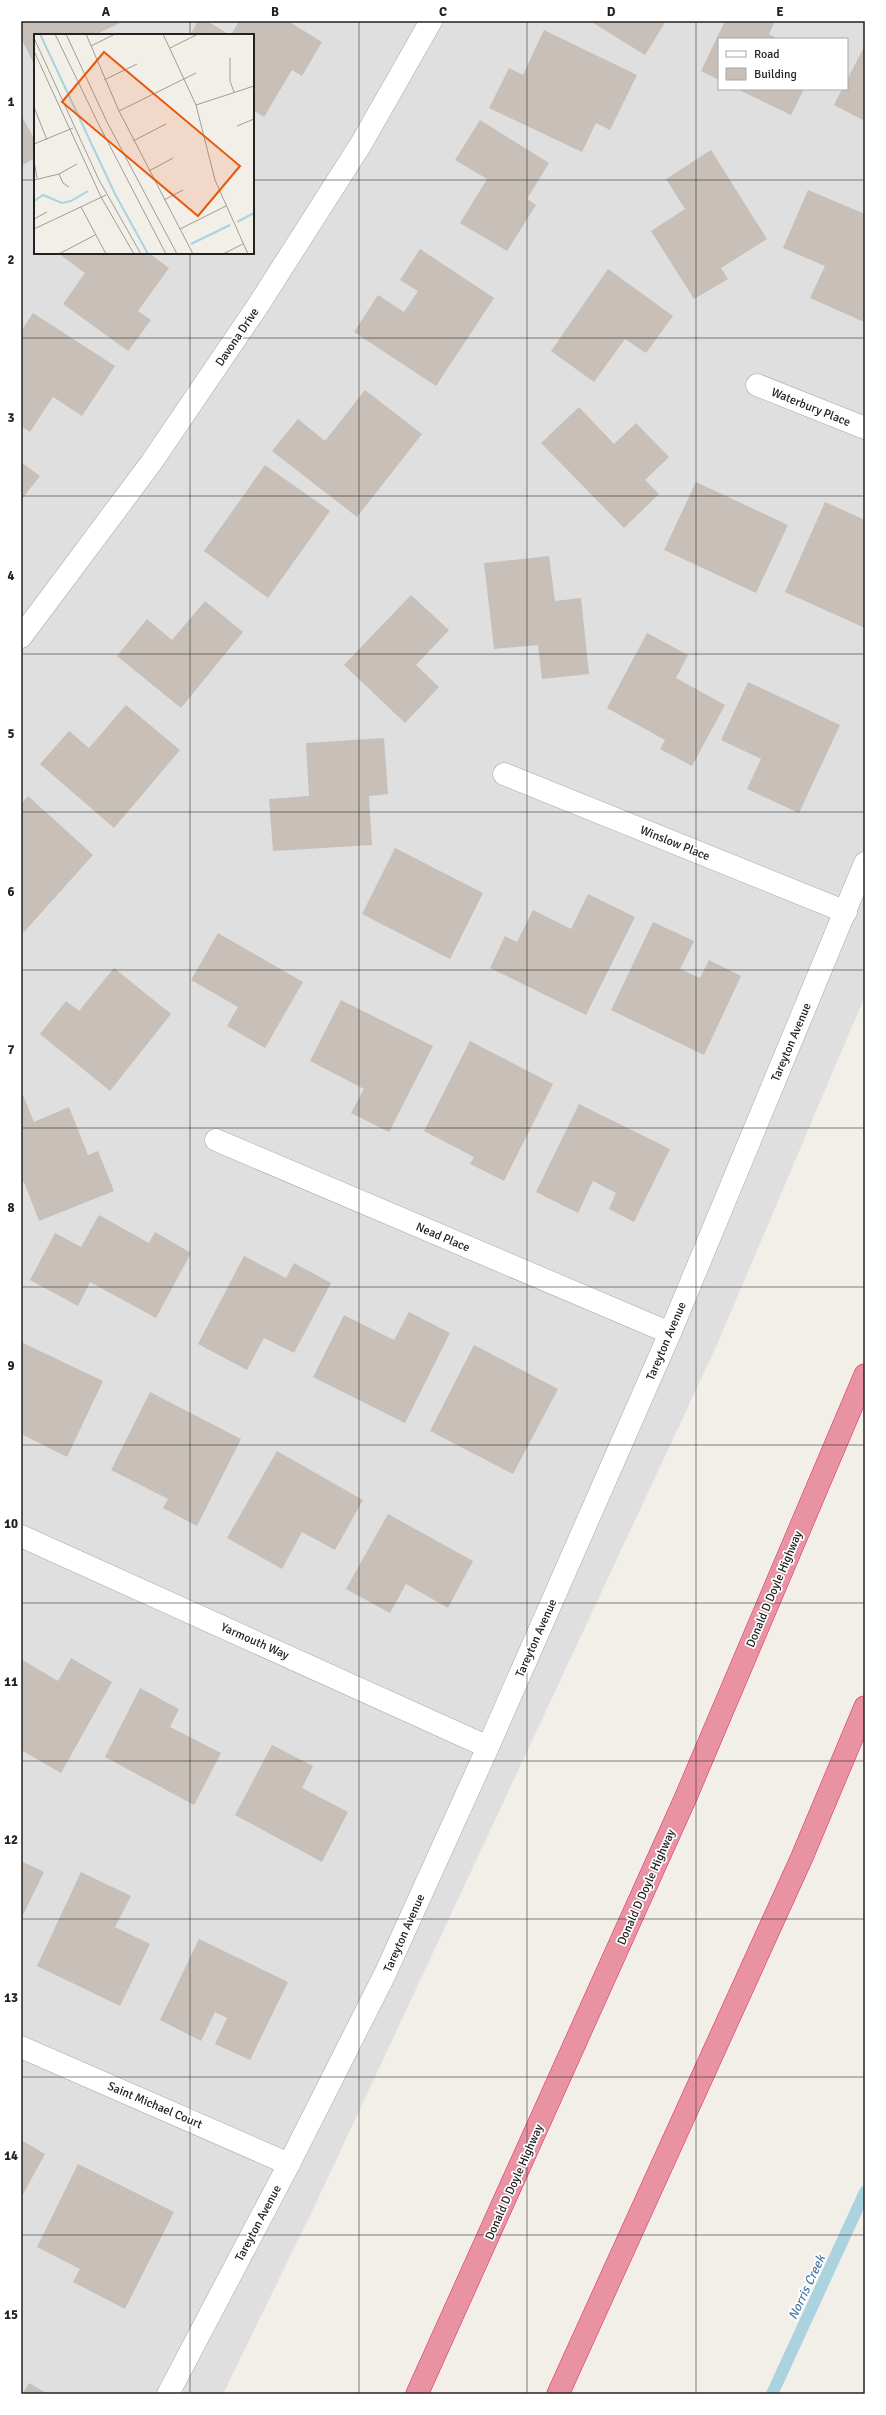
<svg xmlns="http://www.w3.org/2000/svg" width="886" height="2415" viewBox="0 0 886 2415" font-family="Signika,sans-serif">
<style>
.residential{fill:#e0dfdf;fill-rule:evenodd}
.lines{fill:none;stroke-linecap:round;stroke-linejoin:round}
.stream{stroke:#aad3df;stroke-width:12}
.building{fill:#c7bfb8}
.minor-casing{stroke:#a9a9a9;stroke-width:23}
.tertiary-casing{stroke:#a9a9a9;stroke-width:23}
.motorway-casing{stroke:#dc2a67;stroke-width:23}
.minor{stroke:#fff;stroke-width:22}
.tertiary{stroke:#fff;stroke-width:22}
.motorway{stroke:#e892a2;stroke-width:22}
.grid{fill:none;stroke:#222;stroke-width:1;stroke-opacity:0.55}
.labels{text-anchor:middle;stroke-width:3.5;stroke-linejoin:round;paint-order:stroke}
.street-label{font-size:12px;fill:#222;stroke:#fff}
.water-label{font-size:13px;font-style:italic;fill:#4a7aab;stroke:#fff}
.inset-river{fill:none;stroke:#aad3df;stroke-width:2}
.inset-road{fill:none;stroke:#9f9d99;stroke-width:1}
.view{fill:#e8590c;fill-opacity:0.15;stroke:#e8590c;stroke-width:2}
.inset-edge{fill:none;stroke:#222;stroke-width:2}
.neatline{fill:none;stroke:#222;stroke-width:1.5}
.grid-label{font-size:13px;text-anchor:middle;font-weight:bold;fill:#222}
</style>
<rect width="100%" height="100%" fill="#f2efe9"/>
<path class="residential" d="M 21,21 L 865,21 L 865,996 L 716,1347 L 317,2201 L 223,2394 L 21,2394 ZM 35,35 L 253,35 L 253,253 L 35,253 ZM 719,39 L 847,39 L 847,89 L 719,89 Z"/>
<g class="lines">
<polyline class="stream" points="772,2394 865,2192"/>
</g>
<g class="building">
<polygon points="21,21 124,21 95,35 35,35 34,64 21,38"/>
<polygon points="198,21 207,21 230,35 190,35"/>
<polygon points="239,21 288,21 322,42 302,76 292,70 264,117 253,110 253,35 231,35"/>
<polygon points="590,21 666,21 645,55"/>
<polygon points="725,21 775,21 769,34 778,39 719,39 719,80 701,71"/>
<polygon points="544,30 637,75 610,130 596,123 582,152 489,108 509,68 523,75"/>
<polygon points="865,45 865,121 834,105 842,89 847,89 847,80"/>
<polygon points="737,89 804,89 791,115"/>
<polygon points="21,115 35,140 35,158 21,166"/>
<polygon points="480,120 549,163 527,199 536,205 507,251 460,223 487,179 455,160"/>
<polygon points="711,150 767,239 721,268 728,279 694,299 651,231 685,209 666,179"/>
<polygon points="808,190 865,214 864,322 810,298 825,266 783,248"/>
<polygon points="420,249 494,298 436,386 354,332 378,295 404,312 418,291 400,280"/>
<polygon points="58,253 149,253 169,268 138,311 151,320 128,351 63,304 85,273"/>
<polygon points="608,269 673,316 646,353 625,339 594,382 551,351"/>
<polygon points="33,313 115,366 82,416 53,397 30,432 21,426 21,331"/>
<polygon points="365,390 422,434 357,517 272,451 298,419 325,441"/>
<polygon points="579,407 614,444 636,423 669,457 645,480 659,494 624,528 541,443"/>
<polygon points="21,462 40,476 21,500"/>
<polygon points="265,465 330,511 268,598 204,551"/>
<polygon points="696,482 788,525 756,593 664,550"/>
<polygon points="825,502 865,520 865,628 785,592"/>
<polygon points="549,556 555,601 581,598 589,674 542,679 538,645 494,649 484,563"/>
<polygon points="411,595 449,630 416,665 439,687 405,723 344,665"/>
<polygon points="205,601 243,632 181,708 117,656 147,619 172,640"/>
<polygon points="647,633 688,655 676,678 725,705 692,766 660,749 665,740 607,708"/>
<polygon points="748,682 840,725 799,813 747,789 761,759 721,740"/>
<polygon points="126,705 180,750 114,828 40,764 69,731 89,748"/>
<polygon points="384,738 388,794 369,796 372,845 273,851 269,799 309,796 306,743"/>
<polygon points="28,796 93,855 24,932 21,929 21,804"/>
<polygon points="395,848 483,893 450,959 362,914"/>
<polygon points="588,894 635,917 586,1015 490,968 505,936 517,942 533,910 571,929"/>
<polygon points="653,922 694,941 680,969 700,978 709,960 741,976 704,1055 611,1010"/>
<polygon points="218,933 303,982 265,1048 227,1026 238,1007 191,980"/>
<polygon points="114,968 171,1014 110,1091 40,1034 66,1001 79,1011"/>
<polygon points="341,1000 433,1046 389,1132 351,1113 364,1089 310,1061"/>
<polygon points="470,1041 553,1084 504,1181 470,1164 474,1157 424,1131"/>
<polygon points="23,1095 34,1122 69,1107 88,1155 98,1151 114,1191 39,1221 24,1182 21,1183 21,1096"/>
<polygon points="579,1104 670,1149 634,1222 609,1209 616,1193 593,1181 578,1213 536,1192"/>
<polygon points="99,1215 149,1243 155,1232 191,1253 156,1318 90,1282 78,1306 30,1280 55,1233 81,1247"/>
<polygon points="244,1256 286,1278 294,1263 331,1283 294,1353 264,1338 247,1370 198,1344"/>
<polygon points="409,1312 450,1333 405,1423 313,1377 344,1315 394,1340"/>
<polygon points="21,1342 103,1381 67,1457 21,1434"/>
<polygon points="474,1345 558,1389 513,1474 430,1431"/>
<polygon points="150,1392 241,1439 197,1526 163,1508 168,1499 111,1470"/>
<polygon points="277,1451 363,1500 335,1550 302,1532 282,1569 227,1538"/>
<polygon points="388,1514 473,1561 448,1608 406,1584 390,1613 346,1589"/>
<polygon points="71,1658 112,1682 61,1773 21,1750 21,1659 58,1681"/>
<polygon points="140,1688 179,1709 170,1727 221,1753 194,1805 105,1757"/>
<polygon points="272,1745 313,1766 302,1788 348,1812 322,1862 235,1815"/>
<polygon points="21,1861 44,1872 21,1919"/>
<polygon points="81,1872 131,1896 115,1927 150,1944 120,2006 37,1966"/>
<polygon points="199,1939 288,1982 250,2060 215,2044 227,2018 215,2012 201,2041 160,2020"/>
<polygon points="21,2140 45,2154 21,2198"/>
<polygon points="78,2164 174,2212 125,2309 73,2282 80,2269 37,2247"/>
<polygon points="29,2383 48,2394 22,2394"/>
</g>
<g class="lines">
<g class="minor-casing">
<g id="minor">
<polyline points="757,385 865,428"/>
<polyline points="504,774 846,912"/>
<polyline points="216,1140 670,1333"/>
<polyline points="21,1536 488,1747"/>
<polyline points="21,2047 289,2164"/>
<polyline points="168,2394 289,2164 385,1974 488,1747 670,1333 865,863"/>
</g>
</g>
<g class="tertiary-casing">
<polyline id="tertiary" points="21,637 151,463 257,307 361,144 431,21"/>
</g>
<g class="motorway-casing">
<g id="motorway">
<polyline points="417,2394 685,1799 865,1375"/>
<polyline points="558,2394 802,1857 865,1707"/>
</g>
</g>
<use href="#minor" class="minor"/>
<use href="#tertiary" class="tertiary"/>
<use href="#motorway" class="motorway"/>
</g>
<path class="grid" d="M 190,21 L 190,35M 359,21 L 359,2394M 527,21 L 527,2394M 696,21 L 696,2394M 21,180 L 35,180M 253,180 L 865,180M 190,253 L 190,2394M 21,338 L 865,338M 21,496 L 865,496M 21,654 L 865,654M 21,812 L 865,812M 21,970 L 865,970M 21,1128 L 865,1128M 21,1287 L 865,1287M 21,1445 L 865,1445M 21,1603 L 865,1603M 21,1761 L 865,1761M 21,1919 L 865,1919M 21,2077 L 865,2077M 21,2235 L 865,2235"/>
<g class="labels">
<g class="street-label">
<text transform="translate(237 337) rotate(-56)" y="4">Davona Drive</text>
<text transform="translate(811 407) rotate(22)" y="4">Waterbury Place</text>
<text transform="translate(675 843) rotate(22)" y="4">Winslow Place</text>
<text transform="translate(791 1042) rotate(-67)" y="4">Tareyton Avenue</text>
<text transform="translate(443 1237) rotate(23)" y="4">Nead Place</text>
<text transform="translate(666 1341) rotate(-67)" y="4">Tareyton Avenue</text>
<text transform="translate(774 1589) rotate(-67)" y="4">Donald D Doyle Highway</text>
<text transform="translate(536 1638) rotate(-66)" y="4">Tareyton Avenue</text>
<text transform="translate(255 1641) rotate(24)" y="4">Yarmouth Way</text>
<text transform="translate(646 1887) rotate(-66)" y="4">Donald D Doyle Highway</text>
<text transform="translate(404 1933) rotate(-66)" y="4">Tareyton Avenue</text>
<text transform="translate(155 2105) rotate(23)" y="4">Saint Michael Court</text>
<text transform="translate(514 2182) rotate(-66)" y="4">Donald D Doyle Highway</text>
<text transform="translate(258 2223) rotate(-62)" y="4">Tareyton Avenue</text>
</g>
<g class="water-label">
<text transform="translate(806 2287) rotate(-65)" y="5">Norris Creek</text>
</g>
</g>
<g transform="translate(34 34)">
<rect width="220" height="220" fill="#f2efe9"/>
<path class="inset-river" d="M 6,0 L 81,160 L 114,220M 0,167 L 9,161 L 28,169 L 37,167 L 54,157M 203,188 L 220,179M 157,210 L 196,191"/>
<path class="inset-road" d="M 21,0 L 64,89 L 132,220M 32,0 L 72,86 L 143,220M 52,0 L 85,77 L 159,220M 129,0 L 162,71 L 181,146 L 214,220M 0,4 L 65,146 L 107,220M 57,12 L 81,0M 136,14 L 164,0M 0,17 L 67,163 L 100,220M 196,24 L 196,47 L 200,58M 70,46 L 103,30M 162,71 L 220,52M 0,73 L 13,106M 85,77 L 162,39M 203,92 L 220,85M 99,107 L 132,90M 0,110 L 39,94M 0,127 L 3,144M 115,137 L 139,124M 25,140 L 29,149 L 35,153M 0,146 L 25,140 L 43,130M 130,166 L 149,156M 47,173 L 72,220M 0,185 L 13,178M 0,195 L 72,161M 146,195 L 192,172M 25,220 L 61,201M 189,220 L 209,210"/>
<path class="view" d="M 70,18 L 206,132 L 164,182 L 28,68 Z"/>
<rect width="220" height="220" class="inset-edge"/>
</g>
<rect width="886" height="2415" fill="none" stroke="#ffffff" stroke-width="44"/>
<rect x="718" y="38" width="130" height="52" fill="#ffffff" stroke="#a7a7a7"/>
<rect x="726" y="51" width="20" height="6" fill="#ffffff" stroke="#a7a7a7"/>
<text x="754" y="58" font-size="12" fill="#222222">Road</text>
<rect x="726" y="68" width="20" height="12" fill="#c7bfb8" stroke="#a7a7a7"/>
<text x="754" y="78" font-size="12" fill="#222222">Building</text>
<rect x="22" y="22" width="842" height="2371" class="neatline"/>
<g class="grid-label">
<text x="106" y="16">A</text>
<text x="275" y="16">B</text>
<text x="443" y="16">C</text>
<text x="611" y="16">D</text>
<text x="780" y="16">E</text>
<text x="11" y="106">1</text>
<text x="11" y="264">2</text>
<text x="11" y="422">3</text>
<text x="11" y="580">4</text>
<text x="11" y="738">5</text>
<text x="11" y="896">6</text>
<text x="11" y="1054">7</text>
<text x="11" y="1212">8</text>
<text x="11" y="1370">9</text>
<text x="11" y="1528">10</text>
<text x="11" y="1686">11</text>
<text x="11" y="1844">12</text>
<text x="11" y="2002">13</text>
<text x="11" y="2160">14</text>
<text x="11" y="2319">15</text>
</g>
</svg>
